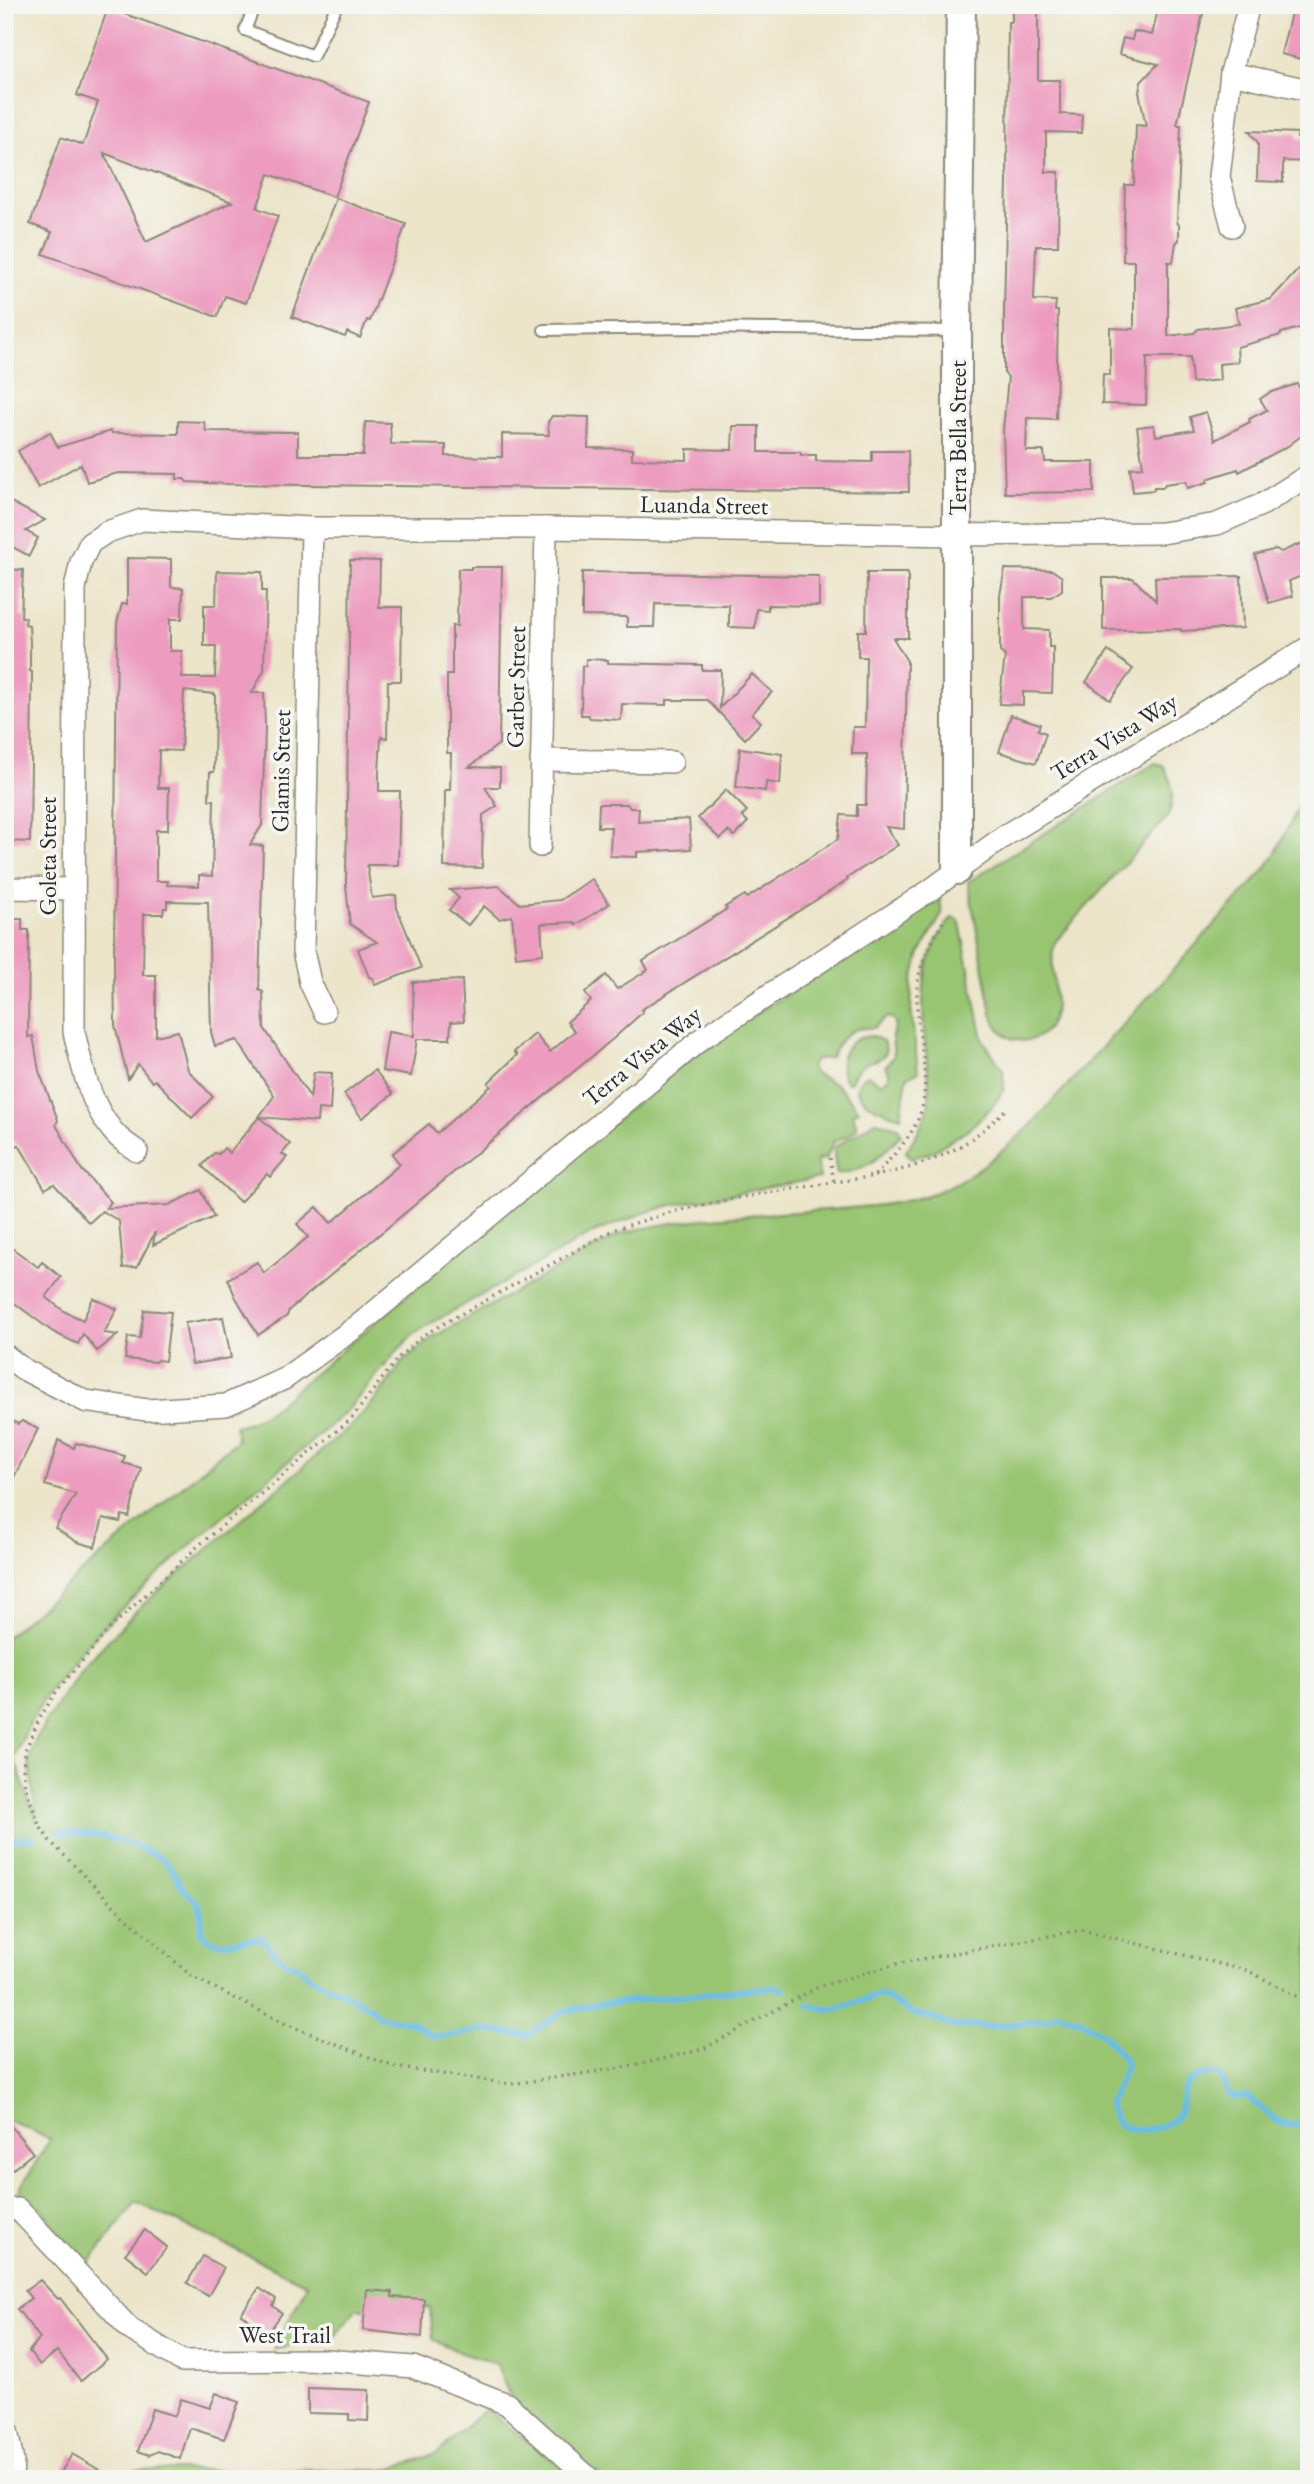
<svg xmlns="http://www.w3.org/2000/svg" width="1314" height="2484" viewBox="0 0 1314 2484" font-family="'EB Garamond',serif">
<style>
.green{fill:#99c573;stroke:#62784f;stroke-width:2}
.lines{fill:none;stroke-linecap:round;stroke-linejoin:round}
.stream{stroke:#69bce5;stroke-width:6}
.building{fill:#ed9bbf;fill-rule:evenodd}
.service-casing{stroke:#8c887a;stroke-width:14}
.minor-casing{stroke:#8c887a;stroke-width:24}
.tertiary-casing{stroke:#8c887a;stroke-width:32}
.path{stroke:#8c887a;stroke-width:3.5;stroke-dasharray:2 5;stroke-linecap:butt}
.service{stroke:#fff;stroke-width:10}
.minor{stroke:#fff;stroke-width:21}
.tertiary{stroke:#fff;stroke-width:28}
.labels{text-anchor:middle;stroke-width:7;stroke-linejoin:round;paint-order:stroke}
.street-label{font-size:24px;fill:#2b2b2b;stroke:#f6f6f2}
</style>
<rect width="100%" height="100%" fill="#f6f6f2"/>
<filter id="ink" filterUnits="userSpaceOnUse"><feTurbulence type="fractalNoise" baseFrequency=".0143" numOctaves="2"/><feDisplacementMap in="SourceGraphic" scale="14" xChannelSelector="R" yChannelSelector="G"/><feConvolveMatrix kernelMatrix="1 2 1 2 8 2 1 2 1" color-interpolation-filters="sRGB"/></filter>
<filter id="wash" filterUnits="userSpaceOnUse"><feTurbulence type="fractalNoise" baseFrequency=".00686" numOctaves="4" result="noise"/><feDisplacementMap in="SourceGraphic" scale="28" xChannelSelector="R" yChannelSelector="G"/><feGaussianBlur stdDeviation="1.57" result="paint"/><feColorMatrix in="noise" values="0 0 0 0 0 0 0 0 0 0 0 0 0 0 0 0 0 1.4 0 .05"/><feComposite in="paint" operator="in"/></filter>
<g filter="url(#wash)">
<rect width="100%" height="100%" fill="#ece5ca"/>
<g class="green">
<path d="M 1155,763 L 1163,765 C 1173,783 1176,796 1168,816 L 1055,942 C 1045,970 1070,1017 1039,1036 C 1031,1041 1022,1042 1013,1039 C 1001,1034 996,1026 992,1014 L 968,882 Z"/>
<path d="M 1309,785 L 1309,2479 L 602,2479 L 513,2403 L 496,2364 L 461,2353 L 433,2339 L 430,2308 L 356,2309 L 334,2337 L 274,2350 L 307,2284 L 136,2202 L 86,2267 L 42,2210 L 17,2194 L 50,2139 L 5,2119 L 5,1638 L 237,1440 L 235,1426 L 250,1422 L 271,1410 L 672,1073 L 725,1033 L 940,898 L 942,914 L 920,953 L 912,984 L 911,1010 L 918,1072 L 907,1077 L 901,1117 C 886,1113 836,1096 867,1075 L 881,1083 L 889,1078 L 889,1072 L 885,1067 L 894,1056 L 892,1036 L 896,1024 L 892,1018 L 887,1017 L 873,1028 C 851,1026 840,1037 831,1057 C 823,1061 814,1055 811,1068 L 815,1074 L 836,1084 L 859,1110 L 853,1114 L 857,1128 L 849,1135 L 834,1141 L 829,1153 L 826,1155 L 826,1159 L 816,1160 L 820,1178 L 672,1205 L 644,1213 L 593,1233 L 431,1323 L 413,1335 L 397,1351 L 346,1412 L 196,1540 L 118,1612 L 86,1645 L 48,1693 L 31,1721 L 14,1758 L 37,1822 L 29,1761 L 36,1739 L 47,1720 L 83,1667 L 138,1609 L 354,1423 L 374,1401 L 403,1362 L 433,1337 L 620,1234 C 686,1215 769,1215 838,1209 C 872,1206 911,1204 943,1189 C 975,1175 1003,1151 1029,1127 L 1261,874 L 1274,856 Z"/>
<path d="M 952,918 L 957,919 L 960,923 L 983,1040 L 1003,1070 L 1004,1090 L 992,1107 L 970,1128 L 932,1152 L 912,1158 L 906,1152 C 914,1137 924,1125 928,1108 C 931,1090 928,1071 926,1053 C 921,1006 918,957 952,918 Z"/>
<path d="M 872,1036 L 883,1041 C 894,1062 871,1058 860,1067 C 856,1071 853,1076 851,1082 L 847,1083 C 833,1060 846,1037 872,1036 Z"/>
<path d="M 876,1121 L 898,1127 L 901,1134 C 880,1157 869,1170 837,1174 L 834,1157 L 835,1147 Z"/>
<polygon points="485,2409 574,2476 571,2479 127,2479 132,2470 384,2470 437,2454"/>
</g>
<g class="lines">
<g class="stream">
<path d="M 60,1833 C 88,1831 141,1843 163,1860 C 174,1868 177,1881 185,1891 C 189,1895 194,1898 197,1902 C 203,1910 201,1924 201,1933 C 217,1953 243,1935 263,1939 L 275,1954 L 285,1962 L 298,1967 L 312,1978 L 370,2007 L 378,2016 L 413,2023 L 435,2037 L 458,2035 L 481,2030 L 528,2035 L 563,2012 L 598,2004 L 776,1987 L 784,1990"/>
<polyline points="5,1840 33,1838"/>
<path d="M 809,2005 C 841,2017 851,2001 881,1995 L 914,2014 L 934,2018 L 951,2026 L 1001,2026 L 1048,2019 L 1057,2014 L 1078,2019 L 1104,2035 L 1124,2059 L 1126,2067 L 1109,2105 C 1112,2112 1113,2120 1119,2124 C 1133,2134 1165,2130 1176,2117 C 1188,2104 1174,2086 1198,2077 C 1205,2074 1211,2072 1219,2075 L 1230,2096 L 1238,2098 L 1246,2096 C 1266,2107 1279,2136 1309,2121"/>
</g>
</g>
<g id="blocks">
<g class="building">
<polygon points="1012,5 1038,5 1038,80 1060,80 1060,114 1082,115 1081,133 1046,132 1046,172 1059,172 1058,246 1036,246 1034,300 1056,301 1055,311 1058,311 1056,419 1027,418 1026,451 1044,451 1045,462 1094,462 1094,492 1005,493 1003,430 1008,377 1004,373 1004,311 1007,180 1008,22 1012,22"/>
<polygon points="1159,5 1205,5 1177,125 1181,125 1177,222 1179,225 1179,240 1176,243 1173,262 1168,262 1168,336 1194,333 1198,329 1239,324 1235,308 1271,299 1309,258 1309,321 1303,327 1281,333 1281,335 1237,347 1238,362 1219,364 1220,380 1192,383 1190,357 1147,357 1146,405 1102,404 1103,374 1110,375 1110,328 1134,329 1134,261 1123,261 1125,185 1134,185 1136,125 1146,126 1139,92 1141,82 1158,64 1119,54 1123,38 1132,40 1134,31 1152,35"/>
<polygon points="1293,5 1309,5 1309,61 1281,54"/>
<path d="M 108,8 L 369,102 L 334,197 L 269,174 L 257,208 L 278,216 L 246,303 L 225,296 L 217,317 L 43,254 L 52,232 L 30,224 L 61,137 L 83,145 L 98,102 L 77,95 ZM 104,153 L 232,202 L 146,242 Z"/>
<polygon points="1249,131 1298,133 1297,138 1309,139 1309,162 1283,161 1283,182 1257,181 1258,143"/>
<polygon points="336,198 406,224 370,321 367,320 360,338 347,332 345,337 292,317"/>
<polygon points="1297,384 1309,403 1309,427 1304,431 1305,433 1288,446 1239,472 1238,469 1207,479 1208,482 1188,488 1186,481 1165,484 1163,487 1154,487 1154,490 1133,492 1130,468 1143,467 1137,427 1154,425 1156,436 1194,430 1190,417 1206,412 1215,440 1250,422 1249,419 1267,410 1260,399 1269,393"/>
<polygon points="552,416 589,417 588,448 632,449 632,459 687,460 687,449 732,450 733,426 759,426 759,452 800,452 801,455 816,455 816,461 872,462 872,451 908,451 909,492 228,484 187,482 184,479 177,479 177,474 118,473 87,482 81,464 38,488 18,451 50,432 58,447 111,431 112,433 178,434 178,421 204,422 206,431 298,432 298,455 363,455 365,422 390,423 391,444 446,445 446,456 502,457 502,434 549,435 548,422"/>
<polygon points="5,499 45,520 26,531 38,538 29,556 7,544 14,532 5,527"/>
<polygon points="1309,540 1309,573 1289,581 1293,596 1269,603 1255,555 1276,549 1281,552"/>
<path d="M 127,558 L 171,559 L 171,587 L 183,588 L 182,619 L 170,619 L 170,651 L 182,651 L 182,678 L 215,678 L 216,646 L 204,646 L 204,605 L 216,605 L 217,571 L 262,572 L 262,591 L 266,591 L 264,670 L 252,693 L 264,693 L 265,728 L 262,825 L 250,845 L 263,846 L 259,990 L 263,992 L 264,1028 L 310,1097 L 314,1072 L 332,1073 L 330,1110 L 318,1109 L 317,1122 L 259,1117 L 274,1096 L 237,1040 L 215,1046 L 211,1032 L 208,902 L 167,901 L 167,908 L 164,908 L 163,914 L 144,914 L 143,975 L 156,975 L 156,1036 L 178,1031 L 188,1070 L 213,1097 L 192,1118 L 155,1080 L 152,1082 L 138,1064 L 128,1079 L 115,1025 L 114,966 L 117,623 L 122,604 L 127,604 ZM 184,691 L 215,694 L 214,772 L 210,772 L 209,800 L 214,800 L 212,876 L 199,875 L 199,886 L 167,885 L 168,881 L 156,881 L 156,830 L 168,830 L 169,788 L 158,788 L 159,750 L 181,751 Z"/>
<polygon points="350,560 380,561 379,607 402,607 401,681 388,681 387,738 381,737 379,773 379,791 400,791 398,865 367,865 372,898 396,895 397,908 421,968 375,985 373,978 369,977 358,949 377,942 350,924 346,885"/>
<polygon points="471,567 502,567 499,744 469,767 500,768 500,787 485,787 497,806 483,815 482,868 444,867 445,790 450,790 451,753 447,753 447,675 452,675 452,626 457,626 458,569 471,569"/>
<polygon points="5,569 23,570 21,617 26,617 25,624 29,625 30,643 30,671 32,672 32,685 30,842 5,841"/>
<polygon points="1005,569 1052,570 1062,577 1062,590 1051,597 1024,597 1024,629 1049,630 1049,647 1053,647 1053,666 1052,693 1023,692 1023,705 999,704 1005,656 1000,652 1000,595"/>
<polygon points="582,572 819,576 819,606 768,605 768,610 756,609 755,628 729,627 729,605 655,604 654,627 627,627 627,617 582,616"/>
<polygon points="867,573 908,573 908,638 893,638 907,661 904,829 886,827 898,845 847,878 848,880 641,1010 643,1012 614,1038 289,1310 287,1316 258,1335 235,1296 228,1279 257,1262 264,1273 308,1237 297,1224 317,1207 331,1223 400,1164 392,1154 429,1124 437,1133 491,1086 488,1083 517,1055 514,1052 535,1034 550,1052 575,1031 567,1022 591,1001 585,993 606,975 617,989 648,970 643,961 727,909 725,907 745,895 747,898 838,839 841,815 857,816 857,805 866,805 867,754 852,754 853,727 865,727 866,657 858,657 858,631 866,631"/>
<polygon points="1241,576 1243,628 1181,631 1181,629 1103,630 1103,578 1133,578 1156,601 1155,577"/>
<polygon points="1108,651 1133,669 1110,700 1086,682"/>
<polygon points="586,659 608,660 608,663 702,665 702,670 721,670 720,708 752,674 772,692 752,714 761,722 745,739 707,700 667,700 667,705 622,704 621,720 590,718 588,715 581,715 582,666 586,666"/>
<polygon points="1011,715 1040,724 1038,730 1046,733 1036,763 999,752"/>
<polygon points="740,748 782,754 780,784 766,782 765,791 736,787"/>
<polygon points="726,790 747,811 742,816 748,822 734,836 728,831 720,839 698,818"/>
<polygon points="599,804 627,804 630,808 639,808 638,822 689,819 691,849 637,852 637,857 610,856 611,827 598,827"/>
<polygon points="592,879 609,904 576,925 574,922 541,924 543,954 516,957 512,916 499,919 484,906 468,925 449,910 459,898 450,890 499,886 520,904 560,900"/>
<polygon points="5,919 22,919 22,930 29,930 28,1037 33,1036 39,1071 58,1120 56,1125 81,1169 111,1202 106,1208 169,1205 201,1190 214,1217 153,1245 155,1232 137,1267 123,1268 119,1221 102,1211 89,1223 54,1184 45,1189 19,1145 16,1146 14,1141 5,1145 5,1056 12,1055 5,1021"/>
<polygon points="462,980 464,1021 451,1022 450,1039 417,1039 411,1076 382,1071 388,1032 414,1036 413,982"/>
<polygon points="375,1070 393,1094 362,1118 344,1094"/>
<polygon points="259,1117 290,1144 282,1154 287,1157 270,1177 267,1174 240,1202 202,1166 214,1153 219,1154 224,1148 229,1153"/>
<polygon points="5,1243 38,1267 42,1262 61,1277 46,1297 65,1312 83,1320 93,1298 117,1309 104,1333 118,1335 97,1351 83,1334 78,1344 53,1332 5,1296"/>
<polygon points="144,1310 171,1312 165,1361 157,1360 155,1362 125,1359 128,1337 140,1338"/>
<polygon points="223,1317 231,1358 192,1364 185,1323"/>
<polygon points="11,1420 18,1424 22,1421 38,1429 5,1495 5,1432"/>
<polygon points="58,1440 74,1448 76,1443 125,1456 123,1463 141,1468 129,1517 122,1515 120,1522 103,1518 95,1547 77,1542 55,1528 76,1494 45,1485"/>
<polygon points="5,2119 33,2153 13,2169 5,2159"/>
<polygon points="145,2230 167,2247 148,2272 125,2254"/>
<polygon points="203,2256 224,2268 208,2296 187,2283"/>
<polygon points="40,2280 58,2299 60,2298 107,2359 81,2381 57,2351 40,2365 29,2351 40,2338 17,2309 31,2298 25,2291"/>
<polygon points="259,2288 276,2299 273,2306 282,2313 268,2333 241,2314"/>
<polygon points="367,2290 392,2292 392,2297 424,2299 422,2337 363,2330"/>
<polygon points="308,2388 369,2390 368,2421 349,2420 349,2414 308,2413"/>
<polygon points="216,2393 239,2402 224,2439 190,2428 180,2459 158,2451 150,2455 138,2451 152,2409 175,2416 181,2399 210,2408"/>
<polygon points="72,2454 115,2479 57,2479"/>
</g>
</g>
</g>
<g filter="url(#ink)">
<use href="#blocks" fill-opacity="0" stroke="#8c887a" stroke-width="2"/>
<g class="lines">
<g class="service-casing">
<g id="service">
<polyline points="255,5 245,30 313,56 337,5"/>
<polyline points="544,330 692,328 957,331"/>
</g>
</g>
<g class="minor-casing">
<g id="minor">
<polyline points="1231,73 1309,90"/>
<polyline points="1232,226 1219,177 1231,73 1249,5"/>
<polyline points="312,528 303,951 310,982 324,1012"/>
<polyline points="541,760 672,762"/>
<polyline points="540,846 546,528"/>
<polyline points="5,888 74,889"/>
<path d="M 137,1151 C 129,1145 118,1139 112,1130 C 89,1102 82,1066 74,1032 L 75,588 L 81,562 L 90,543 L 107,532 L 142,520 L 312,528 L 546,528 L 958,535 L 1162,533 L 1217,524 L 1263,504 L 1309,475"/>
<polyline points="5,1355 23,1369 85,1401 147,1410 226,1405 284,1379 360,1324 701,1039 929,891 1006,835 1309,647"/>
<polyline points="5,2210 18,2209 130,2329 182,2361 326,2360 413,2367 507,2404 590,2479"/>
<polyline points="5,2420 13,2462 12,2479"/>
</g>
</g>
<g class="tertiary-casing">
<polyline id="tertiary" points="957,870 957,331 961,5"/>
</g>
<g class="path">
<path d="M 943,922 C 933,941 921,960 918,981 C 912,1023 933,1072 921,1111 C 913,1137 892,1157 874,1176 L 736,1198 L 671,1212 L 613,1230 L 425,1334 L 399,1357 L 351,1419 L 198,1546 L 110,1628 L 56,1692 L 41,1716 L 26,1748 L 23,1767 L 25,1786 L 39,1825 L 50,1841 L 115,1907 L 191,1976 L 284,2023 L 394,2067 L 511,2084 L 634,2066 L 703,2049 L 820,1986 L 901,1963 L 1082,1930 L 1249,1971 L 1309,2003"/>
<polyline points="830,1158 834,1182"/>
<path d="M 874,1176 C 931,1164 965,1151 1007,1108"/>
</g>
<use href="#service" class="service"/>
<use href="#minor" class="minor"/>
<use href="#tertiary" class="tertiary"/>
</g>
</g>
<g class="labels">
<g class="street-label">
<text transform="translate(958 438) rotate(-90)" y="8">Terra Bella Street</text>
<text transform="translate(704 505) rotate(1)" y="8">Luanda Street</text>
<text transform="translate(516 687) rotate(-89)" y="8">Garber Street</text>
<text transform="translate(1114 737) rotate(-32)" y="8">Terra Vista Way</text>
<text transform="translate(281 771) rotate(-89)" y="8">Glamis Street</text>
<text transform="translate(48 856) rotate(-90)" y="8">Goleta Street</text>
<text transform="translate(642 1056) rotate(-39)" y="8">Terra Vista Way</text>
<text x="285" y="2343">West Trail</text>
</g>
</g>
<rect width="1314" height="2484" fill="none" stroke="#f6f6f2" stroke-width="28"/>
</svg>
